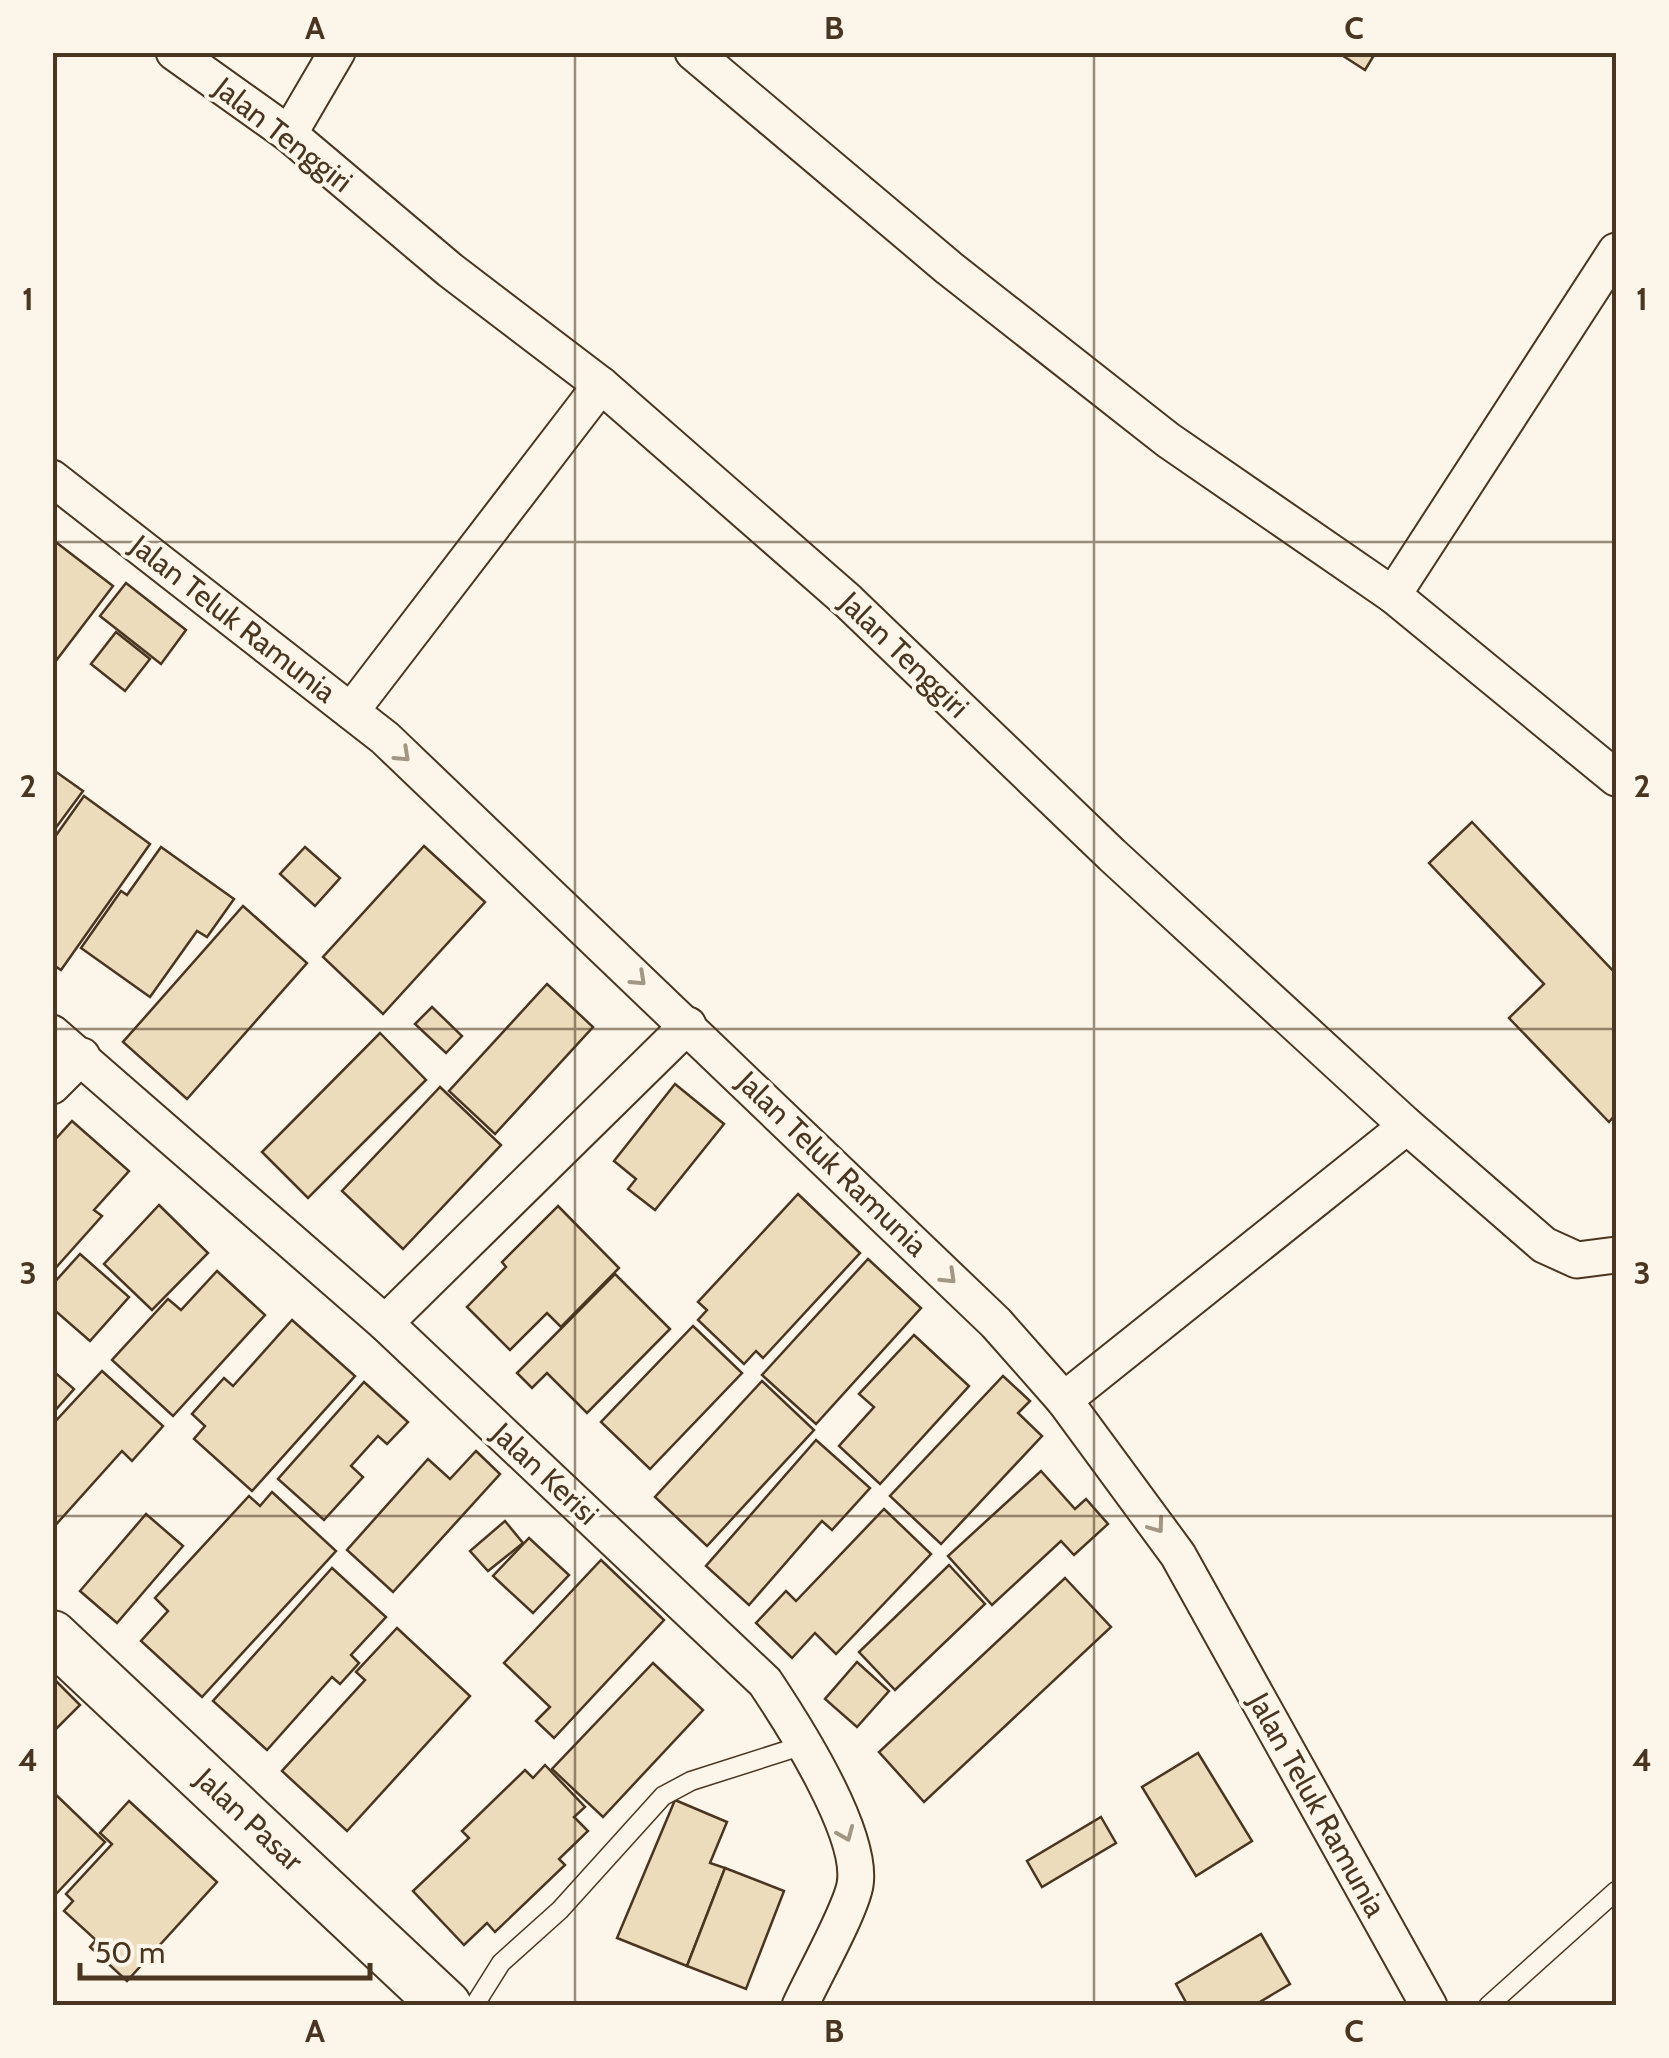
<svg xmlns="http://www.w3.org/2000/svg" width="1669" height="2058" viewBox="0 0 1669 2058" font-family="Cabin,sans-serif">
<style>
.building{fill:#ecdcbc;stroke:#4a3520;stroke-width:2.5}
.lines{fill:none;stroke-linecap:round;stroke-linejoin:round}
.lane-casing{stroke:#4a3520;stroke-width:21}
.street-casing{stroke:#4a3520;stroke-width:39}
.secondary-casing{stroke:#4a3520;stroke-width:54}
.lane{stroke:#fbf6e9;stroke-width:18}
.street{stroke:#fbf6e9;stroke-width:35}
.secondary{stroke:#fbf6e9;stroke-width:50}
.oneway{stroke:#a29684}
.grid{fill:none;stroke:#4a3520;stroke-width:2.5;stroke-opacity:0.55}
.labels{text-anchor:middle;stroke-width:8;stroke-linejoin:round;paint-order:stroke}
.street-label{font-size:30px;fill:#4a3520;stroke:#fbf6e9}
.neatline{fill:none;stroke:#4a3520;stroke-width:4}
.grid-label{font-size:32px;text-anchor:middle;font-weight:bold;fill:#4a3520}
</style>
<rect width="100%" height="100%" fill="#fbf6e9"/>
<g class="building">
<polygon points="1337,52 1376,52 1365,70"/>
<polygon points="57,543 113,586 52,666 52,549"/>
<polygon points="126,583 186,630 161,664 100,616"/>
<polygon points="116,632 150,659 125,691 91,664"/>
<polygon points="52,769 83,791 52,833"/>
<polygon points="84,796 150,844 61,970 52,964 52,841"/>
<polygon points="1472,822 1616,974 1616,1114 1609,1122 1509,1018 1544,984 1429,863"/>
<polygon points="424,846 485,902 383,1014 323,957"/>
<polygon points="161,847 234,899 207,937 197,931 150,997 81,948 121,891 127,895"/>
<polygon points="305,847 340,878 315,906 280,874"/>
<polygon points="243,906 307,963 187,1099 123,1042"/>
<polygon points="547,984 593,1027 495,1134 449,1091"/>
<polygon points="432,1007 462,1036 446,1053 415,1024"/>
<polygon points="380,1033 426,1080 308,1198 262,1152"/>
<polygon points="675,1084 724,1124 655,1210 628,1189 636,1179 614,1161"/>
<polygon points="440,1087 501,1145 403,1249 342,1191"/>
<polygon points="72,1121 129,1171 94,1210 102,1216 52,1272 52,1143"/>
<polygon points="798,1194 860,1253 763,1358 756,1351 744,1364 698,1320 707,1310 698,1302"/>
<polygon points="159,1205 208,1253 152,1310 104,1264"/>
<polygon points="558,1206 619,1268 561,1327 547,1313 510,1350 467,1307 506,1267 502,1262"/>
<polygon points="80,1254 129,1297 90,1341 52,1308 52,1285"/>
<polygon points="868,1259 921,1308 816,1424 762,1375"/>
<polygon points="217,1271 265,1315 173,1416 112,1360 168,1299 181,1310"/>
<polygon points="615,1274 670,1329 587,1413 547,1373 532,1388 517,1373"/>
<polygon points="292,1320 355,1376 252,1491 194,1439 205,1426 192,1414 224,1378 233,1386"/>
<polygon points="693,1326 742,1373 650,1469 601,1422"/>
<polygon points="914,1335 969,1386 880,1484 839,1446 874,1407 859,1394"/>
<polygon points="52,1370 74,1389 52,1414"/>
<polygon points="102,1371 163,1426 132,1461 122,1451 52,1529 52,1425"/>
<polygon points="1003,1376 1030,1401 1018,1413 1042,1436 941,1544 890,1496"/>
<polygon points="762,1381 814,1430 707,1546 655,1497"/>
<polygon points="364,1382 408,1422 387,1444 378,1436 351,1466 363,1477 324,1520 278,1479"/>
<polygon points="816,1440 870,1488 832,1530 822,1521 749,1605 706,1566"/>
<polygon points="476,1451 500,1474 393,1592 347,1550 428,1459 450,1479"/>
<polygon points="1041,1471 1075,1509 1086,1499 1108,1524 1074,1555 1061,1541 992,1605 948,1556"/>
<polygon points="272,1492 336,1551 202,1697 141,1641 168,1611 155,1598 249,1496 260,1506"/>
<polygon points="884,1509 931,1554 836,1654 815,1633 792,1658 756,1623 786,1591 796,1601"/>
<polygon points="146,1514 183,1546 117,1623 80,1591"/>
<polygon points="505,1521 523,1543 488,1571 470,1551"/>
<polygon points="529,1538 569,1575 533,1613 493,1576"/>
<polygon points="601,1560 664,1620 554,1738 536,1721 550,1707 504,1663"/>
<polygon points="949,1565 985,1604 895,1690 859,1652"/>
<polygon points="332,1568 386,1617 351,1655 359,1663 340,1684 332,1677 267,1750 213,1701"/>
<polygon points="1065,1578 1111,1627 924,1802 879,1752"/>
<polygon points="397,1628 470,1696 347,1831 282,1771 365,1680 356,1672"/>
<polygon points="857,1662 889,1691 857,1727 825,1699"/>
<polygon points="653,1663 703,1710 603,1817 552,1769"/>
<polygon points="52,1677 80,1705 52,1733"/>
<polygon points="1198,1753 1252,1841 1196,1876 1142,1787"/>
<polygon points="545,1765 585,1807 574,1817 588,1831 559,1859 565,1865 495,1932 487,1923 464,1945 413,1891 469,1838 462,1831 525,1770 533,1778"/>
<polygon points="53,1792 105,1842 56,1894 52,1890"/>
<polygon points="675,1800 727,1822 710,1863 725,1868 687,1966 617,1938"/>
<polygon points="129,1801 217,1882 127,1981 90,1947 96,1940 64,1911 73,1901 66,1894 112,1844 100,1833"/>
<polygon points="1101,1817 1116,1843 1042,1887 1027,1861"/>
<polygon points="725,1868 784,1891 746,1989 687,1966"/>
<polygon points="1261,1934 1290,1984 1253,2006 1188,2006 1176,1984"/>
</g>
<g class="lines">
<g class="lane-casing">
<g id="lane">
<polyline points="474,2006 501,1963 560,1910 663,1796 691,1781 807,1744"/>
<polyline points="1488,2006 1616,1891"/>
</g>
</g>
<g class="street-casing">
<g id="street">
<polyline points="174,52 289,134 450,270 601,385 848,601 1112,855 1407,1126 1544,1245 1577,1260 1616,1255"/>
<polyline points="693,52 949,268 1168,440 1393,595 1616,778"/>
<polyline points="289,134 337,52"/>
<polyline points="52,478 385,738 996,1323 1064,1400 1178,1555 1429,2006"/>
<polyline points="1393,595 1616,251"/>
<polyline points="351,711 601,385"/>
<path d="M 52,1033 L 385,1323 L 765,1682 C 793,1724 864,1834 855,1885 C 850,1912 813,1977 800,2006"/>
<polyline points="52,1086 82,1056"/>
<polyline points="385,1323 688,1025"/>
<polyline points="1064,1400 1407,1126"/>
</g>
</g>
<g class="secondary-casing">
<polyline id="secondary" points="52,1636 446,2006"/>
</g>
<use href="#lane" class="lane"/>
<use href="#street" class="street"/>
<use href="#secondary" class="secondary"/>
</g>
<defs><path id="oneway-chevron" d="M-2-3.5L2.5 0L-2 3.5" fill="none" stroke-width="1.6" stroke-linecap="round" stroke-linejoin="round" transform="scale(2.5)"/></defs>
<g class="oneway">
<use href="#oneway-chevron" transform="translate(403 755) rotate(43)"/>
<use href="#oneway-chevron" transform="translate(639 979) rotate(43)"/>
<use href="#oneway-chevron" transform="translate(949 1277) rotate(44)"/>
<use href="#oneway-chevron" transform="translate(1157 1526) rotate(54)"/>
<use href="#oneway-chevron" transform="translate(846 1834) rotate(67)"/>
</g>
<path class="grid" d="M 575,52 L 575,2006M 1094,52 L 1094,2006M 52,542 L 1616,542M 52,1029 L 1616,1029M 52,1516 L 1616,1516"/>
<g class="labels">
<g class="street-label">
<text transform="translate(283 135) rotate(38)" y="10">Jalan Tenggiri</text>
<text transform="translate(233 619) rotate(38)" y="10">Jalan Teluk Ramunia</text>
<text transform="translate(904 655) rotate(44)" y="10">Jalan Tenggiri</text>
<text transform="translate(832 1164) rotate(44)" y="10">Jalan Teluk Ramunia</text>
<text transform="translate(545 1474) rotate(43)" y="10">Jalan Kerisi</text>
<text transform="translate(1317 1805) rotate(61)" y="10">Jalan Teluk Ramunia</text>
<text transform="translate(249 1820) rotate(43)" y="10">Jalan Pasar</text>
</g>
</g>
<rect width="1669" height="2058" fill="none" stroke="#fbf6e9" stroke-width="110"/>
<path d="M80 1963v15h290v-15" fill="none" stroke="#4a3520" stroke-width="5"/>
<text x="95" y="1963" font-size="30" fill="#4a3520" stroke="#fbf6e9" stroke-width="8" paint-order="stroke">50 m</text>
<rect x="55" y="55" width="1559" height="1948" class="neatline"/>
<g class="grid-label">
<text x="315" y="39">A</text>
<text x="834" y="39">B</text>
<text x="1354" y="39">C</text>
<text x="28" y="310">1</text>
<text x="1642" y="310">1</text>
<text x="28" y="797">2</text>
<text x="1642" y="797">2</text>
<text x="28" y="1284">3</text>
<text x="1642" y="1284">3</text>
<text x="28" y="1771">4</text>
<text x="1642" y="1771">4</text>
<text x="315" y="2042">A</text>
<text x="834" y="2042">B</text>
<text x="1354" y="2042">C</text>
</g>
</svg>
